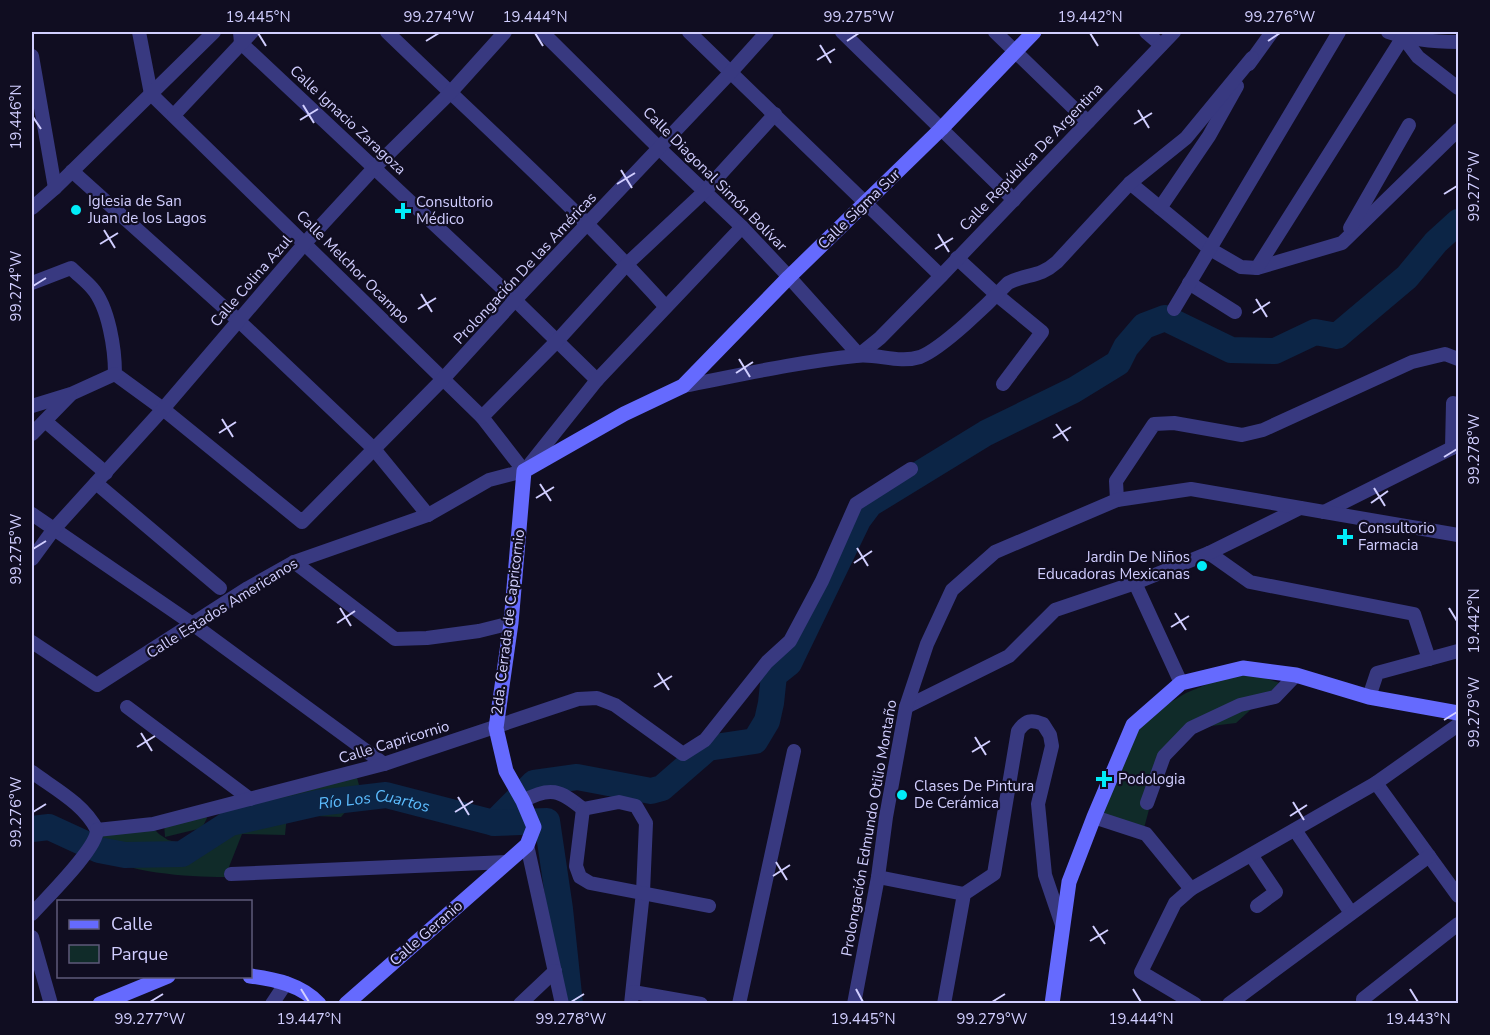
<svg xmlns="http://www.w3.org/2000/svg" width="1490" height="1035" viewBox="0 0 1490 1035" font-family="'Nunito Sans',sans-serif">
<style>
.green{fill:#102b29}
.lines{fill:none;stroke-linecap:round;stroke-linejoin:round}
.river{stroke:#0c2546;stroke-width:26}
.minor{stroke:#383980;stroke-width:14}
.secondary{stroke:#656afe;stroke-width:15}
.ticks{fill:none;stroke:#d1ceff;stroke-width:2}
.poi-dot{fill:#01ecf8;stroke:#100d21;stroke-width:2}
.labels{text-anchor:middle;stroke-width:4.5;stroke-linejoin:round;paint-order:stroke}
.street-label{font-size:15px;fill:#d1ceff;stroke:#100d21}
.poi-label{font-size:15px;fill:#d1ceff;stroke:#100d21;text-anchor:start}
.water-label{font-size:16px;font-style:italic;fill:#5cbcfe;stroke:#100d21}
.neatline{fill:none;stroke:#d1ceff;stroke-width:2}
.ticks-label{font-size:15px;text-anchor:middle;fill:#d1ceff}
</style>
<rect width="100%" height="100%" fill="#100d21"/>
<g class="green">
<polygon points="1241,670 1280,683 1236,723 1211,726 1188,736 1160,768 1143,832 1096,816 1144,718 1186,693"/>
<path d="M 356,774 L 365,807 L 348,809 L 341,817 L 287,815 L 285,835 L 242,834 L 225,877 C 186,877 126,873 91,852 L 101,832 L 151,826 L 159,834 L 168,840 L 180,843 L 191,840 L 199,836 L 222,811 Z"/>
<polygon points="205,813 207,818 202,828 165,837 164,823"/>
</g>
<g class="lines">
<g class="river">
<polyline points="494,823 534,783 577,777 651,791 662,788 708,748 755,741 767,721 771,703 774,675 789,663 858,520 870,504 986,433 1074,390 1118,363 1126,347 1144,326 1165,318 1231,350 1275,351 1315,332 1337,336 1407,277 1436,242 1458,222"/>
<path id="s1" d="M 32,829 L 49,827 L 99,850 L 125,855 L 182,854 L 230,823 L 318,803 L 386,795 L 494,823 L 547,821 L 560,909 L 570,1004"/>
</g>
<g class="minor">
<polyline points="139,32 151,94 482,417 524,471"/>
<polyline points="240,32 241,43 515,300 597,380"/>
<path d="M 387,32 C 480,122 578,209 665,306"/>
<polyline points="542,32 660,149 742,227 789,277 859,355"/>
<polyline points="689,32 941,276"/>
<polyline points="842,32 1014,200"/>
<polyline points="995,32 1088,122"/>
<polyline points="1146,32 1161,45"/>
<path d="M 1388,32 C 1411,40 1434,42 1458,42"/>
<polyline points="32,56 55,188"/>
<polyline points="1249,64 1272,32"/>
<polyline points="174,115 252,32"/>
<polyline points="72,171 239,321 374,449 428,515"/>
<polyline points="1130,183 1210,249 1241,267 1257,268 1342,243 1458,130"/>
<polyline points="32,208 55,188 214,32"/>
<polyline points="1160,208 1209,136 1237,86"/>
<polyline points="1350,228 1409,125"/>
<polyline points="957,258 997,295 1042,332 1003,384"/>
<polyline points="1257,268 1403,37 1418,57 1458,88"/>
<path d="M 32,283 L 71,268 C 78,275 86,281 92,288 C 109,307 115,350 115,374 L 163,409 L 302,522 L 443,379 L 515,300 L 731,72 L 767,32"/>
<polyline points="1189,283 1235,312"/>
<polyline points="1174,309 1339,32"/>
<polyline points="859,355 880,338 941,276 1174,32"/>
<path d="M 683,386 C 740,375 798,362 856,356 C 877,353 898,364 920,357 C 943,348 989,303 1008,283 C 1028,273 1039,278 1057,262 L 1130,183 L 1186,138 L 1252,58"/>
<polyline points="32,406 71,394 115,374"/>
<polyline points="482,417 557,341 627,264 705,191 775,114"/>
<polyline points="45,421 106,473"/>
<polyline points="32,434 70,395"/>
<polyline points="1452,448 1453,403"/>
<polyline points="526,469 597,380 742,227"/>
<polyline points="96,483 220,588"/>
<polyline points="1117,500 1116,481 1154,424 1174,423 1242,435 1263,430 1412,362 1445,354 1458,359"/>
<polyline points="1324,512 1452,448"/>
<polyline points="32,514 194,625 384,764"/>
<polyline points="1209,553 1250,582 1414,614 1429,659"/>
<polyline points="32,559 54,529 163,409 305,243 375,167 450,93 505,32"/>
<polyline points="294,562 395,639 427,638 479,631 511,623"/>
<polyline points="1135,583 1181,683"/>
<polyline points="32,642 97,685 248,588 294,562 428,515 489,480 524,471"/>
<polyline points="1369,697 1377,673 1458,651"/>
<polyline points="127,707 250,799"/>
<polyline points="906,707 1009,656 1055,610 1135,583 1209,553 1300,508"/>
<path d="M 32,772 C 55,789 84,804 97,830"/>
<polyline points="1376,783 1458,896"/>
<path d="M 523,801 C 550,786 560,790 583,809"/>
<polyline points="1147,803 1164,756 1191,728 1240,705 1275,697 1296,675"/>
<polyline points="583,809 619,802 636,806 646,823 643,892 631,1004"/>
<polyline points="583,809 576,866 580,877 590,883 709,906"/>
<polyline points="1094,817 1146,834 1191,889"/>
<polyline points="97,830 153,824 384,764 578,699 597,698 615,705 683,754 705,740 767,662 790,641 822,581 856,504 911,469"/>
<polyline points="1295,830 1351,913"/>
<polyline points="527,845 562,1004"/>
<polyline points="1251,855 1276,892 1257,906"/>
<polyline points="231,874 507,862"/>
<polyline points="878,877 964,894"/>
<path d="M 32,914 C 46,898 97,849 97,830"/>
<polyline points="32,937 51,1004"/>
<polyline points="633,992 701,1004"/>
<polyline points="272,1004 286,983"/>
<polyline points="520,1004 555,971"/>
<polyline points="739,1004 794,751"/>
<polyline points="854,1004 878,877 886,817 906,707 927,644 952,590 995,552 1117,500 1191,489 1458,535"/>
<path d="M 944,1004 L 964,894 L 994,874 L 1018,731 C 1026,720 1031,719 1043,724 L 1050,735 L 1052,746 L 1038,804 L 1045,875 L 1062,925"/>
<polyline points="1195,1004 1141,972 1175,903 1191,889 1376,783 1458,725"/>
<polyline points="1229,1004 1429,856"/>
<polyline points="1363,1004 1363,999 1458,924"/>
</g>
<g class="secondary">
<path d="M 250,976 C 275,979 302,985 319,1004"/>
<polyline points="100,1004 168,976"/>
<polyline points="346,1004 527,845 534,827 523,801 506,771 496,728 511,623 524,471 624,414 683,386 789,277 941,129 1034,32"/>
<polyline points="1052,1004 1069,882 1094,817 1133,725 1181,683 1243,668 1296,675 1369,697 1458,713"/>
</g>
</g>
<path class="ticks" d="M 258,33 L 266,46M 535,33 L 543,46M 1090,33 L 1098,46M 426,41 L 439,33M 847,41 L 859,33M 1268,41 L 1280,33M 820,45 L 831,63M 817,60 L 835,49M 303,105 L 314,123M 1138,110 L 1149,128M 33,117 L 41,129M 300,120 L 318,109M 1134,124 L 1152,113M 621,170 L 632,188M 617,184 L 635,173M 1444,194 L 1457,186M 104,230 L 115,248M 938,234 L 949,252M 100,244 L 118,233M 935,249 L 953,238M 33,286 L 46,278M 421,294 L 432,312M 1256,299 L 1267,317M 418,309 L 436,298M 1253,313 L 1270,302M 739,359 L 750,377M 736,373 L 753,362M 222,419 L 233,437M 1056,424 L 1068,441M 219,433 L 236,422M 1053,438 L 1071,427M 1444,457 L 1457,449M 540,484 L 551,501M 1374,488 L 1385,506M 536,498 L 554,487M 1371,503 L 1388,491M 857,548 L 868,566M 33,549 L 46,541M 854,563 L 872,551M 340,608 L 351,626M 1449,608 L 1457,621M 1175,613 L 1186,630M 337,623 L 355,611M 1171,627 L 1189,616M 658,673 L 669,690M 654,687 L 672,676M 1444,720 L 1457,712M 141,733 L 152,751M 975,737 L 986,755M 137,747 L 155,736M 972,752 L 990,741M 458,797 L 469,815M 1293,802 L 1304,820M 33,812 L 46,804M 455,812 L 473,801M 1290,816 L 1307,805M 776,862 L 787,880M 773,876 L 790,865M 1093,926 L 1105,944M 1090,941 L 1108,930M 301,989 L 309,1002M 856,989 L 863,1002M 1133,989 L 1141,1002M 1410,989 L 1418,1002M 150,1002 L 163,994M 571,1002 L 584,994M 992,1002 L 1005,994"/>
<g class="poi-dot">
<circle cx="76" cy="210" r="6"/>
<path d="M400 202h6v6h6v6h-6v6h-6v-6h-6v-6h6z"/>
<path d="M1342 528h6v6h6v6h-6v6h-6v-6h-6v-6h6z"/>
<circle cx="1202" cy="566" r="6"/>
<path d="M1101 770h6v6h6v6h-6v6h-6v-6h-6v-6h6z"/>
<circle cx="902" cy="795" r="6"/>
</g>
<g class="labels">
<g class="street-label">
<text transform="translate(348 120) rotate(43)" y="5">Calle Ignacio Zaragoza</text>
<text transform="translate(1031 157) rotate(-46)" y="5">Calle República De Argentina</text>
<text transform="translate(715 179) rotate(45)" y="5">Calle Diagonal Simón Bolívar</text>
<text transform="translate(859 209) rotate(-44)" y="5">Calle Sigma Sur</text>
<text transform="translate(353 267) rotate(45)" y="5">Calle Melchor Ocampo</text>
<text transform="translate(525 268) rotate(-47)" y="5">Prolongación De las Américas</text>
<text transform="translate(251 281) rotate(-49)" y="5">Calle Colina Azul</text>
<text transform="translate(222 608) rotate(-32)" y="5">Calle Estados Americanos</text>
<text transform="translate(508 622) rotate(-83)" y="5">2da. Cerrada de Capricornio</text>
<text transform="translate(394 742) rotate(-17)" y="5">Calle Capricornio</text>
<text transform="translate(869 828) rotate(-80)" y="5">Prolongación Edmundo Otilio Montaño</text>
<text transform="translate(426 933) rotate(-41)" y="5">Calle Geranio</text>
</g>
<g class="poi-label">
<text x="88" y="206">Iglesia de San<tspan x="88" dy="17">Juan de los Lagos</tspan></text>
<text x="416" y="207">Consultorio<tspan x="416" dy="17">Médico</tspan></text>
<text x="1358" y="533">Consultorio<tspan x="1358" dy="17">Farmacia</tspan></text>
<text x="1190" y="562" text-anchor="end">Jardin De Niños<tspan x="1190" dy="17">Educadoras Mexicanas</tspan></text>
<text x="1118" y="784">Podologia</text>
<text x="914" y="791">Clases De Pintura<tspan x="914" dy="17">De Cerámica</tspan></text>
</g>
<g class="water-label">
<text dy="6" stroke="none"><textPath href="#s1" startOffset="360">Río Los Cuartos</textPath></text>
</g>
</g>
<rect width="1490" height="1035" fill="none" stroke="#100d21" stroke-width="66"/>
<rect x="57" y="900" width="195" height="78" fill="#100d21" stroke="#5d5a7a" stroke-width="1.5"/>
<rect x="69" y="920" width="30" height="9" fill="#656afe" stroke="#5d5a7a" stroke-width="1.5"/>
<text x="111" y="930" font-size="18" fill="#d1ceff">Calle</text>
<rect x="69" y="945" width="30" height="18" fill="#102b29" stroke="#5d5a7a" stroke-width="1.5"/>
<text x="111" y="960" font-size="18" fill="#d1ceff">Parque</text>
<rect x="33" y="33" width="1424" height="969" class="neatline"/>
<g class="ticks-label">
<text x="258" y="22">19.445°N</text>
<text x="439" y="22">99.274°W</text>
<text x="535" y="22">19.444°N</text>
<text x="859" y="22">99.275°W</text>
<text x="1090" y="22">19.442°N</text>
<text x="1280" y="22">99.276°W</text>
<text transform="translate(16 117) rotate(-90)" y="5">19.446°N</text>
<text transform="translate(1474 186) rotate(-90)" y="5">99.277°W</text>
<text transform="translate(16 286) rotate(-90)" y="5">99.274°W</text>
<text transform="translate(1474 449) rotate(-90)" y="5">99.278°W</text>
<text transform="translate(16 549) rotate(-90)" y="5">99.275°W</text>
<text transform="translate(1474 621) rotate(-90)" y="5">19.442°N</text>
<text transform="translate(1474 712) rotate(-90)" y="5">99.279°W</text>
<text transform="translate(16 812) rotate(-90)" y="5">99.276°W</text>
<text x="150" y="1024">99.277°W</text>
<text x="309" y="1024">19.447°N</text>
<text x="571" y="1024">99.278°W</text>
<text x="863" y="1024">19.445°N</text>
<text x="992" y="1024">99.279°W</text>
<text x="1141" y="1024">19.444°N</text>
<text x="1418" y="1024">19.443°N</text>
</g>
</svg>
